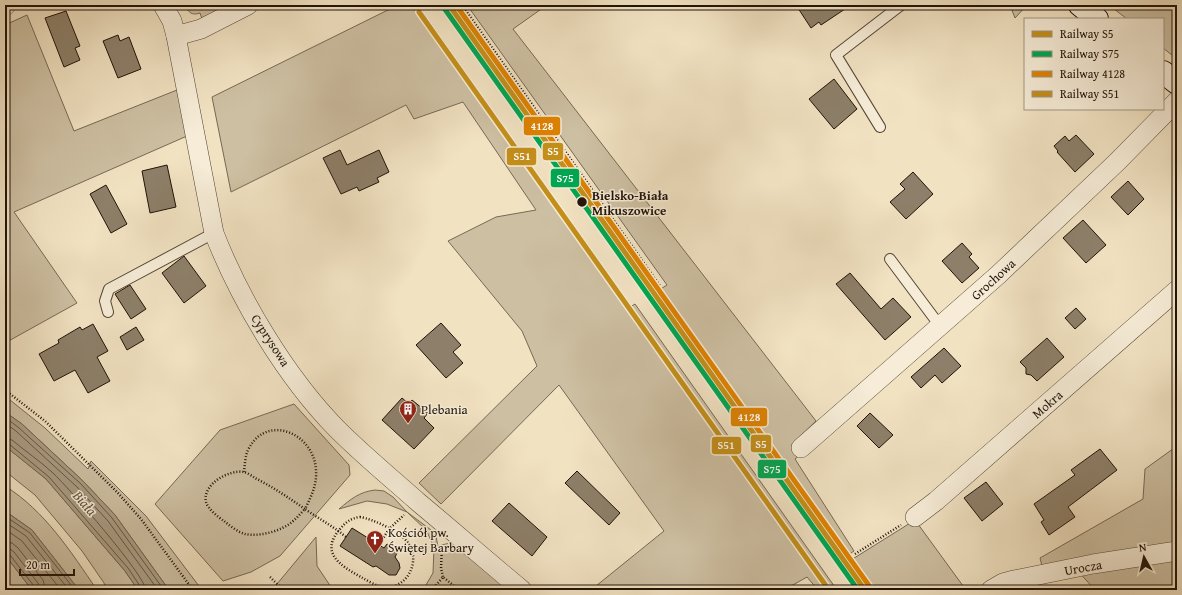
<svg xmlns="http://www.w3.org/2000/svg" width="1182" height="595" viewBox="0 0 1182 595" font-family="'Gentium Book Plus',serif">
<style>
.green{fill:#cdbfa2;stroke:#766955}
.water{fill:#aa9c83;stroke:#736552}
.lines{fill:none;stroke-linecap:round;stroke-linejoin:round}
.shore{stroke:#655846;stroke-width:1}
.building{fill:#8d7f69;stroke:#201308}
.service-casing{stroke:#544736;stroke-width:12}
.minor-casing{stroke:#544736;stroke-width:20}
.secondary-casing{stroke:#201308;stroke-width:24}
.path{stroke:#201308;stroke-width:2.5;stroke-dasharray:1 2;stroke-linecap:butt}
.service{stroke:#f6ecd7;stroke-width:10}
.minor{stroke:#f6ecd7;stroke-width:19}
.secondary{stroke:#f6ecd7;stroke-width:22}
.rail-1-casing{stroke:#f6ecd7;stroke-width:8}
.rail-2-casing{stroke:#f6ecd7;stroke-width:8}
.rail-3-casing{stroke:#f6ecd7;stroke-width:8}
.rail-4-casing{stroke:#f6ecd7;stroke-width:8}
.rail-1{stroke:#c48f19;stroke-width:5}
.rail-2{stroke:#00a651;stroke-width:5}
.rail-3{stroke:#de8201;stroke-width:5}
.rail-4{stroke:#c48f19;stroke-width:5}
.stop-dot{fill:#201308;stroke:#f6ecd7;stroke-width:1.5}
.labels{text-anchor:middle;stroke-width:3;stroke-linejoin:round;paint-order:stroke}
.stop-label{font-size:13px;font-weight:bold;fill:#201308;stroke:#f6ecd7;text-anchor:start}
.street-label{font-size:13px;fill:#201308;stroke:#f6ecd7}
.poi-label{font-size:13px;fill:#201308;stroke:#f6ecd7;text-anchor:start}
.water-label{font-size:14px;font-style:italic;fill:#5e513f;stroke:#f6ecd7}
.line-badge{stroke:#f6ecd7;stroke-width:1.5}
.badge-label{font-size:11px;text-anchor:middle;font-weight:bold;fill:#fff}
</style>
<rect width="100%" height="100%" fill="#f1e2c2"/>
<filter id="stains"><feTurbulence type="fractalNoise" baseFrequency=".005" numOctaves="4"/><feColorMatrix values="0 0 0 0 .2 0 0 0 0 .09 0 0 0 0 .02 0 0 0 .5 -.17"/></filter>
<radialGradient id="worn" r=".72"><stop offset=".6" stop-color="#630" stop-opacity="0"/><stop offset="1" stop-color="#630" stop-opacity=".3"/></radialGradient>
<g class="green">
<path d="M 184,5 L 230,5 L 202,19 L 200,13 C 191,16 189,12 184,5 Z"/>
<polygon points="398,5 411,5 627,309 635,304 837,590 818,590 807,577 784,590 591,590 664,531 559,385 441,504 419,483 537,366 522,331 448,241 496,217 536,210 463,102 414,119 406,105 231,192 212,97"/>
<polygon points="467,5 547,5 513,29 816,421 792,444 799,456 795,459 854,551 848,555 771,444 659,290 667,285"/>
<polygon points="1010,5 1027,5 1015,18"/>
<polygon points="1109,5 1177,5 1177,59 1163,48 1163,19 1127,19"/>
<polygon points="27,15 74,131 177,90 187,136 14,212 77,303 5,343 5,25"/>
<polygon points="5,396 45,428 88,469 91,461 146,516 202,590 169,590 115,515 83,481 22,424 5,412"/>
<polygon points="294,404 349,465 350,475 280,556 251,572 223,581 155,504 220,430"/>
<polygon points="5,446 46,479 125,571 138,590 107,590 104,583 82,551 35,495 5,471"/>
<polygon points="1177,446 1177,547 1043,570 1040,558 1143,499 1145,469"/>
<path d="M 5,486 C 45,511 71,552 97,590 L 79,590 L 32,530 L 5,511 Z"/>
<path d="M 375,490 L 384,491 L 393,497 L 407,512 L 431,530 L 436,537 L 438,546 L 454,542 L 511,590 L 423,590 L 433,573 L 434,547 L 426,530 L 407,512 L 387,504 L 367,501 L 339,509 C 351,499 359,492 375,490 Z"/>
<polygon points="915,520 966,590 873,590 851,560"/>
<polygon points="316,537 317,566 333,590 272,590"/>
<polygon points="5,555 32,590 5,590"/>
<polygon points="1177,556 1177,590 1095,590 1077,570"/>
</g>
<g class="water">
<polygon points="5,412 22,424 83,481 115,515 169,590 138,590 125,571 46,479 5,446"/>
<polygon points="5,511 32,530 79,590 32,590 5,555"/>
</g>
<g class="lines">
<g class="shore">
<polyline points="5,417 19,428 81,484 112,518 164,590"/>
<polyline points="5,423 16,431 77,487 108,521 158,590"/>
<path d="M 5,438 L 12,440 C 25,451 40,461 53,473 C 68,487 145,575 146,590"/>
<polyline points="5,443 9,444 49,477 128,568 140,586 141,590"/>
<polyline points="5,516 30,533 75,590"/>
<polyline points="5,522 26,536 69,590"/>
<polyline points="5,529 22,541 61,590"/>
<polyline points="5,542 12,543 18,548 43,580 46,590"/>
<polyline points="5,548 10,549 14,552 38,583 40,590"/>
<polyline points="5,553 10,555 34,586 35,590"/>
</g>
</g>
<g class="building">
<polygon points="796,5 851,5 821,25 819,22 811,28"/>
<polygon points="66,11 80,46 75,48 80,60 64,67 45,18"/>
<polygon points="118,35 120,41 129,37 141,69 118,78 103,41"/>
<polygon points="834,79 857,109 834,129 809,99"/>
<polygon points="1076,135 1094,154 1075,172 1057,152 1058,151 1054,146 1065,136 1069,141"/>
<polygon points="340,150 347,165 379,150 389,172 377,178 379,182 359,191 357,187 341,194 323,158"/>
<polygon points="167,165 176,207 150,213 142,171"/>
<polygon points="913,172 933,194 906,219 890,202 905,189 900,184"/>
<polygon points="1128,181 1144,199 1128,215 1111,197"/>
<polygon points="106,185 127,224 111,233 90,194"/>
<polygon points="1083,220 1106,245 1086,263 1063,238"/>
<polygon points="962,243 972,254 969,257 979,268 962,283 942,261"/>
<polygon points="184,256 206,286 184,303 162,273"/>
<polygon points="850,273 881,309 893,298 911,317 885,340 836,284"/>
<polygon points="130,285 146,309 131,319 115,294"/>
<polygon points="1076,308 1086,319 1075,329 1065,318"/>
<polygon points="441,323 461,345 453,352 463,363 446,378 416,345"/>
<polygon points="93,324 108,351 97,357 110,381 88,393 75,370 54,381 39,354 59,343 58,340 80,327 82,330"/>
<polygon points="136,327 144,340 127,350 120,337"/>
<polygon points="1047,338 1064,357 1037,381 1031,375 1026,374 1026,368 1020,362"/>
<polygon points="944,348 961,366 942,383 935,375 921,388 911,377"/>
<polygon points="402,398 409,404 412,400 428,413 424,418 434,428 414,449 382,420"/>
<polygon points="870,413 893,435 879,448 857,426"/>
<polygon points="1100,449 1117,470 1068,507 1075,517 1049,535 1041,522 1044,520 1034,504 1075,475 1071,470"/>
<polygon points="577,471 620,513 609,525 565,483"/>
<polygon points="986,482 1003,504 982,521 964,498"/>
<polygon points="509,503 547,537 532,556 492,521"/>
<polygon points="352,528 384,548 387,544 398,551 395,557 399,563 400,568 396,575 389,575 376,566 373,567 340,546"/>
</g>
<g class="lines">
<g class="service-casing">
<g id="service">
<polyline points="880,127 836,55 901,5"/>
<polyline points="890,259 940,326"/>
<polyline points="108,312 105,301 109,289 214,233"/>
</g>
</g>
<g class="minor-casing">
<g id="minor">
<path d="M 163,5 L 172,21 L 176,36 L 214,233 C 240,300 286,377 337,429 C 363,455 391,478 418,502 C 453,531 487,561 522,590"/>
<polyline points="5,6 6,5"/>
<polyline points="176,36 201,29 248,5"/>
<polyline points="801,448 998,275 1117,162 1177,101"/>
<polyline points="915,517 936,501 1177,290"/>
<polyline points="991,590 1003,583 1014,580 1093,564 1177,551"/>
</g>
</g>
<g class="secondary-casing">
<g id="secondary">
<polyline points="1080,5 1097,19"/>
<polyline points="1163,72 1177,83"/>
</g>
</g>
<g class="path">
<polyline points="417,5 631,307"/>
<polyline points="462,5 660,286"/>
<polyline points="5,390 45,421 117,492 141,519 193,590"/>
<path d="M 244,472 C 245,464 245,455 249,448 C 268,413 315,434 316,471 C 317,485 311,497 305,509 C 289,498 273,487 255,478 C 252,476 248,473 244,472 C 230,469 202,484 206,502 C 208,509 218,517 224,521 C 230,526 238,532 245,534 C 260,537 281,531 292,522 C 297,518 301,513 305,509 C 319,519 333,526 346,537"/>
<path d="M 360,517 C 373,519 401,532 408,543 C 421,560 408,588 386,587 C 377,587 368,581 361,577 C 341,566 319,553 340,529 C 346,522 351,518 360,517 Z"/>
<polyline points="379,545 389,529 404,515"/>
<polyline points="442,546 441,568 443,577"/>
<polyline points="855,554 901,525"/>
<polyline points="270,577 283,590"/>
<polyline points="432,590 443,577 459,590"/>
</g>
<use href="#service" class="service"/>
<use href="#minor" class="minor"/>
<use href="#secondary" class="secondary"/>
<g class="rail-1-casing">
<polyline id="rail-1" points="449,5 865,590"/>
</g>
<g class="rail-2-casing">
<polyline id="rail-2" points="444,8 858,590"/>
</g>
<g class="rail-3-casing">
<polyline id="rail-3" points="456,5 870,587"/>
</g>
<g class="rail-4-casing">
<polyline id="rail-4" points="419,12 829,590"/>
</g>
<use href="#rail-1" class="rail-1"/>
<use href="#rail-2" class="rail-2"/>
<use href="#rail-3" class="rail-3"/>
<use href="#rail-4" class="rail-4"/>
</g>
<defs>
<g id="building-pin" transform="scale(0.9)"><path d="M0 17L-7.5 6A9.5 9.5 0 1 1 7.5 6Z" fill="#8f2418" stroke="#f6ecd7"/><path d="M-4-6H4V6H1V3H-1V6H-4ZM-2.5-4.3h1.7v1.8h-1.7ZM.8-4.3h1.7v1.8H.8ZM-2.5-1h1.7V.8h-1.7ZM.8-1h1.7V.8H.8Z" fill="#fff"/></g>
<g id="church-pin" transform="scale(0.9)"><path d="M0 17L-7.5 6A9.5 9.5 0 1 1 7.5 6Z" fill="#8f2418" stroke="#f6ecd7"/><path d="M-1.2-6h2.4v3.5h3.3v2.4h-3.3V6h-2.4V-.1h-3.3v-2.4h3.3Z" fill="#fff"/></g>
</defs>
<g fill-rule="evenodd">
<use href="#building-pin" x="408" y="409"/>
<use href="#church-pin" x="375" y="539"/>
</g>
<circle class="stop-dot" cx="582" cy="202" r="5.5"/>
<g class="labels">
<g class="stop-label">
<text x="592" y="200">Bielsko-Biała<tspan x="592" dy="15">Mikuszowice</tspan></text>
</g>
<g class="street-label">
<text transform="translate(993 279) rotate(-42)" y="5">Grochowa</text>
<text transform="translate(271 340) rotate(57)" y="5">Cyprysowa</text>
<text transform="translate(1047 404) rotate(-41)" y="5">Mokra</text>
<text transform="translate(1083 567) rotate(-10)" y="5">Urocza</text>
</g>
<g class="poi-label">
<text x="421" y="414">Plebania</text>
<text x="388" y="537">Kościół pw.<tspan x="388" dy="15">Świętej Barbary</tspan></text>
</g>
<g class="water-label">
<text transform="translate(85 503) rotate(49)" y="5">Biała</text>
</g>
</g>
<g class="line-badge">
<rect x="523" y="116" width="38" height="20" rx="4" fill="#de8201"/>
<rect x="542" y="142" width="22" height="19" rx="4" fill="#c48f19"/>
<rect x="506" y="147" width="31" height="19" rx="4" fill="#c48f19"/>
<rect x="550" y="168" width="30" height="20" rx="4" fill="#00a651"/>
<rect x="730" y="407" width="38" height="20" rx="4" fill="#de8201"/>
<rect x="750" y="434" width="22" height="19" rx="4" fill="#c48f19"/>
<rect x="711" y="436" width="31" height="19" rx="4" fill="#c48f19"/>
<rect x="757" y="459" width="30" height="20" rx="4" fill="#00a651"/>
</g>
<g class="badge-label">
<text x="542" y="130">4128</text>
<text x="553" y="155">S5</text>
<text x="522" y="160">S51</text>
<text x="565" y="182">S75</text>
<text x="749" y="421">4128</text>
<text x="761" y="448">S5</text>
<text x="726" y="449">S51</text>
<text x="772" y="473">S75</text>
</g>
<rect width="1182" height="595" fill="none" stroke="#f1e2c2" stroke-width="20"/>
<rect x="6" y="6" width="1170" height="583" fill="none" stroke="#201308" stroke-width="2"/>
<rect x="10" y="10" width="1162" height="575" fill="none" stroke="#201308"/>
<rect x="1024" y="18" width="140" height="92" fill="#f6ecd7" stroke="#a09584"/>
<rect x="1032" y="31" width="20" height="6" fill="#c48f19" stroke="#a09584"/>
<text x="1060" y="38" font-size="12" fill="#201308">Railway S5</text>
<rect x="1032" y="51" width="20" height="6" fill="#00a651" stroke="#a09584"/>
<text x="1060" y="58" font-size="12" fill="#201308">Railway S75</text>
<rect x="1032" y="71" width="20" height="6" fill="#de8201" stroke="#a09584"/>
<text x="1060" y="78" font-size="12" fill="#201308">Railway 4128</text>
<rect x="1032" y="91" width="20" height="6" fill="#c48f19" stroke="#a09584"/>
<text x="1060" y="98" font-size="12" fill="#201308">Railway S51</text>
<g transform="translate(1144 557) rotate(352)" stroke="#f6ecd7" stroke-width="3" paint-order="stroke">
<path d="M0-3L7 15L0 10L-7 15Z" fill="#201308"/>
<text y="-6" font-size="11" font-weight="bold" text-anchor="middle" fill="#201308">N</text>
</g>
<path d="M20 569v6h54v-6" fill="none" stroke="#201308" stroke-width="2"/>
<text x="26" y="569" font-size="12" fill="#201308" stroke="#f6ecd7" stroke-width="3" paint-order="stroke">20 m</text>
<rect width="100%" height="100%" filter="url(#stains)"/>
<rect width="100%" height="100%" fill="url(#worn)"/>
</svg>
